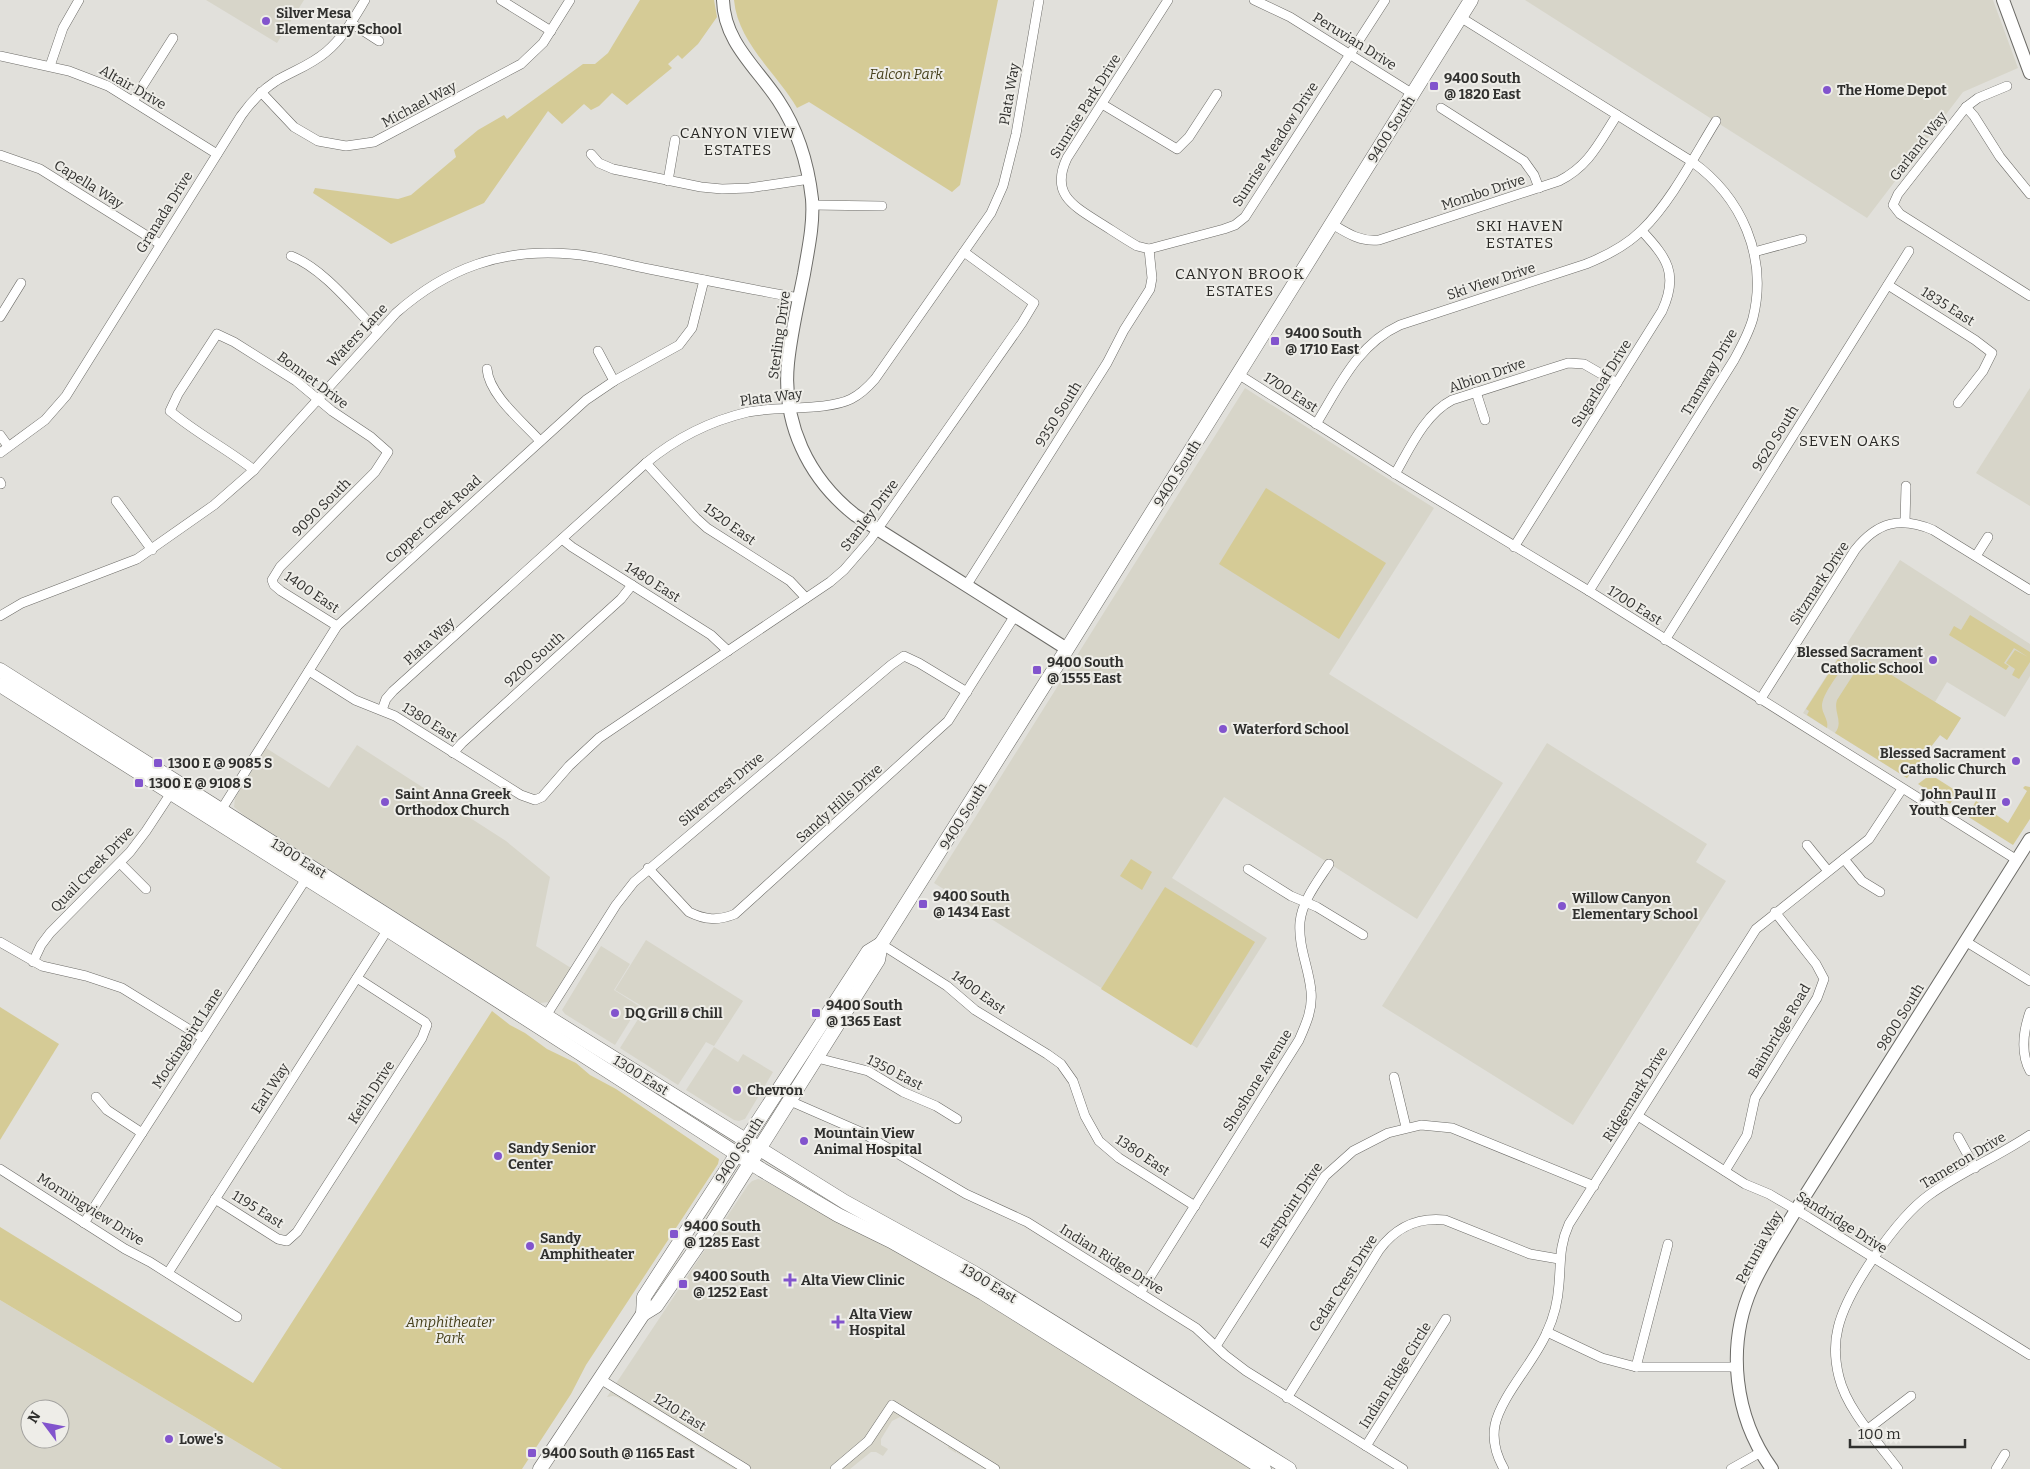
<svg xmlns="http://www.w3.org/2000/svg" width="2030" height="1469" viewBox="0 0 2030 1469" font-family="Bitter,serif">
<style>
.built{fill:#d7d5c9;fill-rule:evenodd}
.green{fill:#d5cb96}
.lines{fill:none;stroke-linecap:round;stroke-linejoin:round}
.street-casing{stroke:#6c6b67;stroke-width:10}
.secondary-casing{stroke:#6c6b67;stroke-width:14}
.primary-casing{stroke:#6c6b67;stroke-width:15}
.street{stroke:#fff;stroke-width:9}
.secondary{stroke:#fff;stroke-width:12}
.primary{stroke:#fff;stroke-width:14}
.poi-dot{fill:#8254cd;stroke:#eeede8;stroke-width:2}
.labels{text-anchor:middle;stroke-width:4;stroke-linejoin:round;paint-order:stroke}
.poi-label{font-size:14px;font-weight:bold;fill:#30302e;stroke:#eeede8;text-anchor:start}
.street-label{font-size:14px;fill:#30302e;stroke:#eeede8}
.park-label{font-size:14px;font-style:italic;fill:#46401c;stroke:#eeede8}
.neighbourhood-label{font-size:15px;letter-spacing:1px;fill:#2a2926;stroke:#eeede8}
</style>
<rect width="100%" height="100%" fill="#e1e0db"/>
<g class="built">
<polygon points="206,0 304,0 277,43"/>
<polygon points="1525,0 1993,0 2018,68 1963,92 1867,218"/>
<polygon points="1245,388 1434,508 1329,674 1503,783 1417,919 1224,797 1172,878 1267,938 1197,1048 934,883"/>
<polygon points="2030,388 2030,506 1976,473"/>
<polygon points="1900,560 2030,644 2030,676 2005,717 1947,682 1935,702 1961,718 1947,740 1940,735 1907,778 1803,713"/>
<polygon points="1547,743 1707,844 1696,862 1726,881 1573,1125 1382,1006"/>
<polygon points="357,745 506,841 550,877 536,946 571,968 549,1002 540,1003 245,816 234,807 235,798 266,748 329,788"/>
<polygon points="646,940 743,1001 714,1046 706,1042 678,1085 620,1048 645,1008 615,990"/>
<polygon points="601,946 630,964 614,990 639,1006 615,1045 565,1014 562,1010"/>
<polygon points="714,1047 738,1062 743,1054 773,1072 745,1119 739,1121 734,1120 686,1090"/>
<polygon points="758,1179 765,1181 974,1294 1255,1469 985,1469 957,1453 957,1451 956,1453 948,1448 948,1446 900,1417 892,1421 881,1439 881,1445 888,1449 883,1456 876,1452 871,1452 850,1469 734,1469 617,1397 613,1396 607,1397 748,1185 752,1181"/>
<path d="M 0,1300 L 282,1469 L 0,1469 ZM 30,1409 L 60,1409 L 60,1439 L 30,1439 Z"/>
</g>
<g class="green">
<polygon points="640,0 714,0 717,17 698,44 682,59 678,55 668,64 672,68 627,105 612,93 599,106 591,110 584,104 562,124 548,111 484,203 391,244 313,193 315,188 398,199 411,195 456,157 454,150 478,130 504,115 507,119 583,64 595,64 608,53"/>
<path d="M 734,0 L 998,0 L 960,185 L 952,192 L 809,102 L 797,108 C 776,72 738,43 734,0 Z"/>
<polygon points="1266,488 1386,563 1339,639 1219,564"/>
<polygon points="1970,615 2030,652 2030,662 2019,679 2012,675 2015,669 2006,663 2015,650 2028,657 2014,648 2004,663 2009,666 2006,670 1949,635 1954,626 1961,630"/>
<path d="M 1864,658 L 1961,718 L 1947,740 L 1940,735 L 1907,778 L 1835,733 C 1844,722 1833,712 1837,700 Z"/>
<path d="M 1838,659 L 1845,664 C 1839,674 1822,694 1822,706 C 1822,714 1829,720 1827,728 L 1807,715 L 1809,711 L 1806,709 Z"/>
<polygon points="1926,778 1936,778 1958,792 1950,804 1918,784"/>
<polygon points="2025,786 2030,787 2030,819 2013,845 1967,816 1976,801 2008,823 2027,791 2023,788"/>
<polygon points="1131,859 1152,872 1142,890 1120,876"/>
<polygon points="1165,887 1255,942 1191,1045 1101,989"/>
<polygon points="0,1007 59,1044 0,1140"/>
<polygon points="492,1011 510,1025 525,1033 547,1049 576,1063 590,1075 616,1089 719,1159 718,1164 586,1365 571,1394 522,1469 282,1469 0,1300 0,1227 253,1383"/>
</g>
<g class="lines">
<g class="street-casing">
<g id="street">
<polyline points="501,0 551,31"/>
<path d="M 1168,0 L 1067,158 C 1051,192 1070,204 1097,221 C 1110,229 1123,238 1137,246 L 1149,249 L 1224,229 L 1235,225 L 1245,217 L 1385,0"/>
<polyline points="1254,0 1290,17 1413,94"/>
<path d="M 1460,17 L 1691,161 C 1742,197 1768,257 1753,318 C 1749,333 1741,347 1734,360 L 1589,591"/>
<polyline points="351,23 379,41"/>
<polyline points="0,56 69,71 108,86 217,154"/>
<polyline points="50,66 63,28 79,0"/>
<polyline points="2007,86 1978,98 1966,107 1898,194 1893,205 1900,214 2030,296"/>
<polyline points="261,92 294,127 318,141 346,146 374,142 521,64 543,43 570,0"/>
<polyline points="133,101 173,38"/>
<polyline points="1102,104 1177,149 1189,137 1217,94"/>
<polyline points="1966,107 1974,116 2000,157 2030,194"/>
<polyline points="1441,108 1524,161 1534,175 1539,188"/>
<polyline points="591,154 599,163 613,169 701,187 722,189 749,188 810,179"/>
<polyline points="0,155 40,169 160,244"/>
<polyline points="668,181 675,140"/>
<polyline points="812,205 882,206"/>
<path d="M 1332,224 C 1347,233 1360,242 1379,240 L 1559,181 C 1589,166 1599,143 1617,115"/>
<polyline points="1754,252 1802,239"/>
<path d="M 291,256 C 323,268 354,308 378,332"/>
<polyline points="1888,285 1975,340 1992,353 1983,371 1958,403"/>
<polyline points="0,317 21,283"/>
<polyline points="598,351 614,381"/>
<path d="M 487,369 C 489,395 523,422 540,441"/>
<polyline points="1238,374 1402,478 1589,591 2017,860"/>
<polyline points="1476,392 1485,420"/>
<path d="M 1316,424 C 1340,385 1357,345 1400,325 L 1586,264 C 1606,256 1626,246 1642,230 C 1671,202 1695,155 1716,121"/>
<polyline points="0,435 8,446"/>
<path d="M 0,453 L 45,420 L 66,396 L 241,116 C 251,102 262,90 276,81 C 293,71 311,65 326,52 C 343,38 354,18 365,0"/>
<polyline points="646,463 696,518 707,528 790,581 806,598"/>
<path d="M 254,470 C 227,449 196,433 170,411 L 178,394 L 217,334 L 234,342 L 296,381 L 332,411 L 371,437 L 388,452 L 375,472 L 280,567 L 272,580 L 274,585 L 281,591 L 337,626"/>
<path d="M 1395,474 C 1410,448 1425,414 1452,400 L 1568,363 L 1584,364 L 1617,383"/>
<polyline points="0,482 1,484"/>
<polyline points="116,501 152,550"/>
<polyline points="1905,522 1906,486"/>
<polyline points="562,539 572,547 711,635 728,651"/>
<path d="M 1514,547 L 1662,311 C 1679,274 1667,258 1642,231"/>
<polyline points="1976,556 1988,537"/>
<polyline points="966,586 1107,363 1124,330 1150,289 1152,278 1149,249"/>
<path d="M 0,616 L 22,603 L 137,559 L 214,505 L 254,470 L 396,313 C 447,268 502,248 571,254 C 597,256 624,264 649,269 C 699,279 749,289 799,298"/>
<polyline points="1665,640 1909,251"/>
<polyline points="309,671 355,700 395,716 521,795 535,800 542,797 569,766 599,738 830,582 844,570 870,540 1022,323 1034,303 964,252"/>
<path d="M 1760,700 L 1855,550 C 1877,522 1900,516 1933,530 L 2030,590"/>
<path d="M 382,710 L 386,699 L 393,691 L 646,463 C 676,438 710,421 748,412 C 777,406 827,411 851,399 C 861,394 868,387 875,379 L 991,213 L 1003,186 L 1016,134 L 1039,0"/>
<polyline points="453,753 462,743 621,599 632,585"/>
<polyline points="218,815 337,626 586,400 614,381 679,345 692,328 704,280"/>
<polyline points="1807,845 1828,871"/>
<polyline points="1844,859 1862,881 1880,892"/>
<polyline points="120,863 146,889"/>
<path d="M 648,868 L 689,912 C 705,920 718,921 735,914 L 948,721 L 1014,617"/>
<polyline points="1248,869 1291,896 1317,907 1363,935"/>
<polyline points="1965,941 2030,981"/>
<polyline points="0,942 42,966 86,976 122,988 203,1038"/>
<polyline points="881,944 947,986 975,1010 1047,1054 1061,1064 1073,1081 1085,1116 1099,1141 1119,1158 1195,1206"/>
<polyline points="33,962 41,945 50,933 130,852 146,831 171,793"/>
<path d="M 2030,1012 C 2023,1032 2020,1052 2030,1071"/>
<polyline points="544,1019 616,905 634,882 891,665 904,656 919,663 967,692"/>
<polyline points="817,1058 868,1071 903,1092 936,1106 957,1119"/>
<polyline points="1394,1077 1406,1127"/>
<polyline points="96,1097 107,1110 142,1133"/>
<polyline points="790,1101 861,1132 966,1194 1027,1222 1196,1328 1225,1355 1246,1371 1403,1469"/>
<polyline points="1638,1116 1745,1184 1769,1194 1808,1217 2030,1355"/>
<polyline points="1958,1137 1975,1168"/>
<polyline points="0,1169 125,1249 150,1262 237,1317"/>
<polyline points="1725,1171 1747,1135 1755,1098 1817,998 1824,979 1816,964 1775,912"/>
<polyline points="215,1199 278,1239 287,1241 297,1232 422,1038 427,1025 425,1022 357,978"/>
<polyline points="84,1223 309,874"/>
<polyline points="168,1273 390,926"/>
<path d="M 1140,1293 L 1299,1040 C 1306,1024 1313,1009 1311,991 C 1309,968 1298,947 1300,922 C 1302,901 1318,881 1329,864"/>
<polyline points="1547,1332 1602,1358 1636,1367 1737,1367"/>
<polyline points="1216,1346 1325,1176 1353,1151 1388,1133 1421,1125 1452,1128 1594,1186"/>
<polyline points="1636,1367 1668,1244"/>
<polyline points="600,1379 746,1469"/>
<path d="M 1287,1398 L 1379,1250 C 1396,1227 1417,1217 1445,1220 L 1530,1254 L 1559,1259"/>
<polyline points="1868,1429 1911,1396"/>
<polyline points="1366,1446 1446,1319"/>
<polyline points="835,1469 868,1441 892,1405 995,1469"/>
<path d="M 1504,1469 C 1496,1455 1492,1441 1495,1425 C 1501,1396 1535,1361 1547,1332 C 1554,1317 1558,1300 1559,1284 C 1561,1261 1559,1246 1569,1224 L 1756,929 L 1869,839 L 1902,789"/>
<polyline points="1731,1469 1761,1452"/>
<path d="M 1898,1469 C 1878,1442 1847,1410 1839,1377 C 1835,1361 1834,1344 1838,1328 C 1847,1290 1897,1218 1929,1195 C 1961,1172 1997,1157 2030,1135"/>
<polyline points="1996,1469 2005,1454"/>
</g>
</g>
<g class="secondary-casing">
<g id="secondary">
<path d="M 723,0 C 724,42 757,68 778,100 C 798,130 808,164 812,199 C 814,224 808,250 804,274 C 798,304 791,333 788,363 C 782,423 808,478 855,515 L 1067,649"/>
<polyline points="2003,0 2030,73"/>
<path d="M 1772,1469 C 1734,1417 1726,1346 1752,1287 C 1764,1260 1781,1235 1796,1210 L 2030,839"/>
</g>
</g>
<g class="primary-casing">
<g id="primary">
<polyline points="0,670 546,1016 845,1202 974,1273 1289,1469"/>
<polyline points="0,685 388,930 762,1170 838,1215 891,1241 983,1293 1264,1469"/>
<polyline points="643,1314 644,1297 868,952 881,944"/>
<polyline points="540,1469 643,1314 656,1306 703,1238 878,960 881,944 1067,649 1471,0"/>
</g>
</g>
<use href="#street" class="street"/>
<use href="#secondary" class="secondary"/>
<use href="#primary" class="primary"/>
</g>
<g class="poi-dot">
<circle cx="266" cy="21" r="5"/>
<rect x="1429" y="81" width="10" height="10" rx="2.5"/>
<circle cx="1827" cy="90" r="5"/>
<rect x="1270" y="336" width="10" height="10" rx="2.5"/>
<circle cx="1933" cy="660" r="5"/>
<rect x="1032" y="665" width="10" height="10" rx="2.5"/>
<circle cx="1223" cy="729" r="5"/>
<circle cx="2016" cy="761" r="5"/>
<rect x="153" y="758" width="10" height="10" rx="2.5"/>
<rect x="134" y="778" width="10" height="10" rx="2.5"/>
<circle cx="385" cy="802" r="5"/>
<circle cx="2006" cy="802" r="5"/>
<rect x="918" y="899" width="10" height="10" rx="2.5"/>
<circle cx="1562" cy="906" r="5"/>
<circle cx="615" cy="1013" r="5"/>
<rect x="811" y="1008" width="10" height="10" rx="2.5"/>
<circle cx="737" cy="1090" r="5"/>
<circle cx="804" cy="1141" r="5"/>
<circle cx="498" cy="1156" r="5"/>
<rect x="669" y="1229" width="10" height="10" rx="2.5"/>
<circle cx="530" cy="1246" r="5"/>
<path d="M787.5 1272.5h5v5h5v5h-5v5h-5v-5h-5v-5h5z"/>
<rect x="678" y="1279" width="10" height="10" rx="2.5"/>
<path d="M835.5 1314.5h5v5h5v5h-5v5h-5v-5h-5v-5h5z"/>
<circle cx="169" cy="1439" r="5"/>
<rect x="527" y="1448" width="10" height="10" rx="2.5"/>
</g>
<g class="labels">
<g class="poi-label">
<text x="276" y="18">Silver Mesa<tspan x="276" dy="16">Elementary School</tspan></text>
<text x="1444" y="83">9400 South<tspan x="1444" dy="16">@ 1820 East</tspan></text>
<text x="1837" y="95">The Home Depot</text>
<text x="1285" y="338">9400 South<tspan x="1285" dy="16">@ 1710 East</tspan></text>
<text x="1923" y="657" text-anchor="end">Blessed Sacrament<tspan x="1923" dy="16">Catholic School</tspan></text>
<text x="1047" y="667">9400 South<tspan x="1047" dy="16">@ 1555 East</tspan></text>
<text x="1233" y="734">Waterford School</text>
<text x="2006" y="758" text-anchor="end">Blessed Sacrament<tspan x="2006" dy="16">Catholic Church</tspan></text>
<text x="168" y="768">1300 E @ 9085 S</text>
<text x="149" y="788">1300 E @ 9108 S</text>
<text x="395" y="799">Saint Anna Greek<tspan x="395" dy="16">Orthodox Church</tspan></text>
<text x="1996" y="799" text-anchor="end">John Paul II<tspan x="1996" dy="16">Youth Center</tspan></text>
<text x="933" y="901">9400 South<tspan x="933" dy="16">@ 1434 East</tspan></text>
<text x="1572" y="903">Willow Canyon<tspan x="1572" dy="16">Elementary School</tspan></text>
<text x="826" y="1010">9400 South<tspan x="826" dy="16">@ 1365 East</tspan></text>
<text x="625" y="1018">DQ Grill &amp; Chill</text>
<text x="747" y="1095">Chevron</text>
<text x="814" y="1138">Mountain View<tspan x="814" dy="16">Animal Hospital</tspan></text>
<text x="508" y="1153">Sandy Senior<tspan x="508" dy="16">Center</tspan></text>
<text x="684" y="1231">9400 South<tspan x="684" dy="16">@ 1285 East</tspan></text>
<text x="540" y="1243">Sandy<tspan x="540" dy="16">Amphitheater</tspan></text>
<text x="693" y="1281">9400 South<tspan x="693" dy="16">@ 1252 East</tspan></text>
<text x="801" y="1285">Alta View Clinic</text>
<text x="849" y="1319">Alta View<tspan x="849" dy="16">Hospital</tspan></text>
<text x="179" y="1444">Lowe's</text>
<text x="542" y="1458">9400 South @ 1165 East</text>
</g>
<g class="street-label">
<text transform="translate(1355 41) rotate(32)" y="5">Peruvian Drive</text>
<text transform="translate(133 87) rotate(30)" y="5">Altair Drive</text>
<text transform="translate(1009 94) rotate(-80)" y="5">Plata Way</text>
<text transform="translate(419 104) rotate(-28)" y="5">Michael Way</text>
<text transform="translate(1085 106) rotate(-58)" y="5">Sunrise Park Drive</text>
<text transform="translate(1391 129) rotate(-58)" y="5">9400 South</text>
<text transform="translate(1275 144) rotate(-57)" y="5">Sunrise Meadow Drive</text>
<text transform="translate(1918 146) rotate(-52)" y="5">Garland Way</text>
<text transform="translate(89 184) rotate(32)" y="5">Capella Way</text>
<text transform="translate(1483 192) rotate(-18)" y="5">Mombo Drive</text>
<text transform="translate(164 212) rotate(-58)" y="5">Granada Drive</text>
<text transform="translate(1491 281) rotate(-18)" y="5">Ski View Drive</text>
<text transform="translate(1948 306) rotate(32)" y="5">1835 East</text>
<text transform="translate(357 335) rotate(-47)" y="5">Waters Lane</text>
<text transform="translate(779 335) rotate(-82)" y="5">Sterling Drive</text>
<text transform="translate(1709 372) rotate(-60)" y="5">Tramway Drive</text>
<text transform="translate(1487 375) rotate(-19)" y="5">Albion Drive</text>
<text transform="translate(313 380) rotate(37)" y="5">Bonnet Drive</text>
<text transform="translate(1601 383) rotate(-58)" y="5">Sugarloaf Drive</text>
<text transform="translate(1291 392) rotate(33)" y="5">1700 East</text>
<text transform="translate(771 397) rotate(-7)" y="5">Plata Way</text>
<text transform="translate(1058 414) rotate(-58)" y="5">9350 South</text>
<text transform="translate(1775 438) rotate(-58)" y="5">9620 South</text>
<text transform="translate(1177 473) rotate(-58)" y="5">9400 South</text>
<text transform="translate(321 507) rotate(-45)" y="5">9090 South</text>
<text transform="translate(869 515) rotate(-53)" y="5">Stanley Drive</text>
<text transform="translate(433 519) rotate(-42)" y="5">Copper Creek Road</text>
<text transform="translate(730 524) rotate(36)" y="5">1520 East</text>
<text transform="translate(653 582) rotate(32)" y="5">1480 East</text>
<text transform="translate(1819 583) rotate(-57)" y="5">Sitzmark Drive</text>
<text transform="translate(312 592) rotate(34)" y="5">1400 East</text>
<text transform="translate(1635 605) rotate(32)" y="5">1700 East</text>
<text transform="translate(429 641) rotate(-42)" y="5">Plata Way</text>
<text transform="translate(534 659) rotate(-42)" y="5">9200 South</text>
<text transform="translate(430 722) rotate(32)" y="5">1380 East</text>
<text transform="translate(721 789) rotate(-40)" y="5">Silvercrest Drive</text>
<text transform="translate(839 803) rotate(-42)" y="5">Sandy Hills Drive</text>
<text transform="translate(963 816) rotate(-58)" y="5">9400 South</text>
<text transform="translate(299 858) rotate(32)" y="5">1300 East</text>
<text transform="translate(92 869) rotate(-46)" y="5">Quail Creek Drive</text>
<text transform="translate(979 992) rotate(36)" y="5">1400 East</text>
<text transform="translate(1900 1017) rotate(-58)" y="5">9800 South</text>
<text transform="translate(1779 1031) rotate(-59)" y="5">Bainbridge Road</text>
<text transform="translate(187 1038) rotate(-57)" y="5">Mockingbird Lane</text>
<text transform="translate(895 1072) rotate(27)" y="5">1350 East</text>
<text transform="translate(641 1075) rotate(32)" y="5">1300 East</text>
<text transform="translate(1257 1080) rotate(-58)" y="5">Shoshone Avenue</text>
<text transform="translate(270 1088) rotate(-57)" y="5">Earl Way</text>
<text transform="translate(371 1092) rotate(-57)" y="5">Keith Drive</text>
<text transform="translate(1635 1094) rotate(-58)" y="5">Ridgemark Drive</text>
<text transform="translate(739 1150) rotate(-57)" y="5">9400 South</text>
<text transform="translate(1143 1155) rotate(34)" y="5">1380 East</text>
<text transform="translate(1963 1160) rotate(-31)" y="5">Tameron Drive</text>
<text transform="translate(1291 1205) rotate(-56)" y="5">Eastpoint Drive</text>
<text transform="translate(91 1209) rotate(32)" y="5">Morningview Drive</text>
<text transform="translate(258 1209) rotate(32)" y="5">1195 East</text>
<text transform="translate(1842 1222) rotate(32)" y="5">Sandridge Drive</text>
<text transform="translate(1759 1247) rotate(-61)" y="5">Petunia Way</text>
<text transform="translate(1112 1259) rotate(32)" y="5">Indian Ridge Drive</text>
<text transform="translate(989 1283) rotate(31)" y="5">1300 East</text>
<text transform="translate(1343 1283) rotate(-57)" y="5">Cedar Crest Drive</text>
<text transform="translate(1395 1375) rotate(-58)" y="5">Indian Ridge Circle</text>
<text transform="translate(680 1412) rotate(32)" y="5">1210 East</text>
</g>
<g class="park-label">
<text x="906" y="79">Falcon Park</text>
<text x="450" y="1327">Amphitheater<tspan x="450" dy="16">Park</tspan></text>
</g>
<g class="neighbourhood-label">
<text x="738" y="138">CANYON VIEW<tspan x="738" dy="17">ESTATES</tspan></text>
<text x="1520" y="231">SKI HAVEN<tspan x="1520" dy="17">ESTATES</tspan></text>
<text x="1240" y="279">CANYON BROOK<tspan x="1240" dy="17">ESTATES</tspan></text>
<text x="1850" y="446">SEVEN OAKS</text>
</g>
</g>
<g transform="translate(45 1424) rotate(302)"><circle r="24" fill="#eeede8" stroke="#a2a19e"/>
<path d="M0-4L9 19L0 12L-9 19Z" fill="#8254cd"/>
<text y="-8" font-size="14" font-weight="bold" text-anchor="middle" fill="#30302e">N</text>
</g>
<path d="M1850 1439v8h115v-8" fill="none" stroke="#30302e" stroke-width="2.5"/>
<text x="1858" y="1439" font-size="15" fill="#30302e" stroke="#eeede8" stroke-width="4" paint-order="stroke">100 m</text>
</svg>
